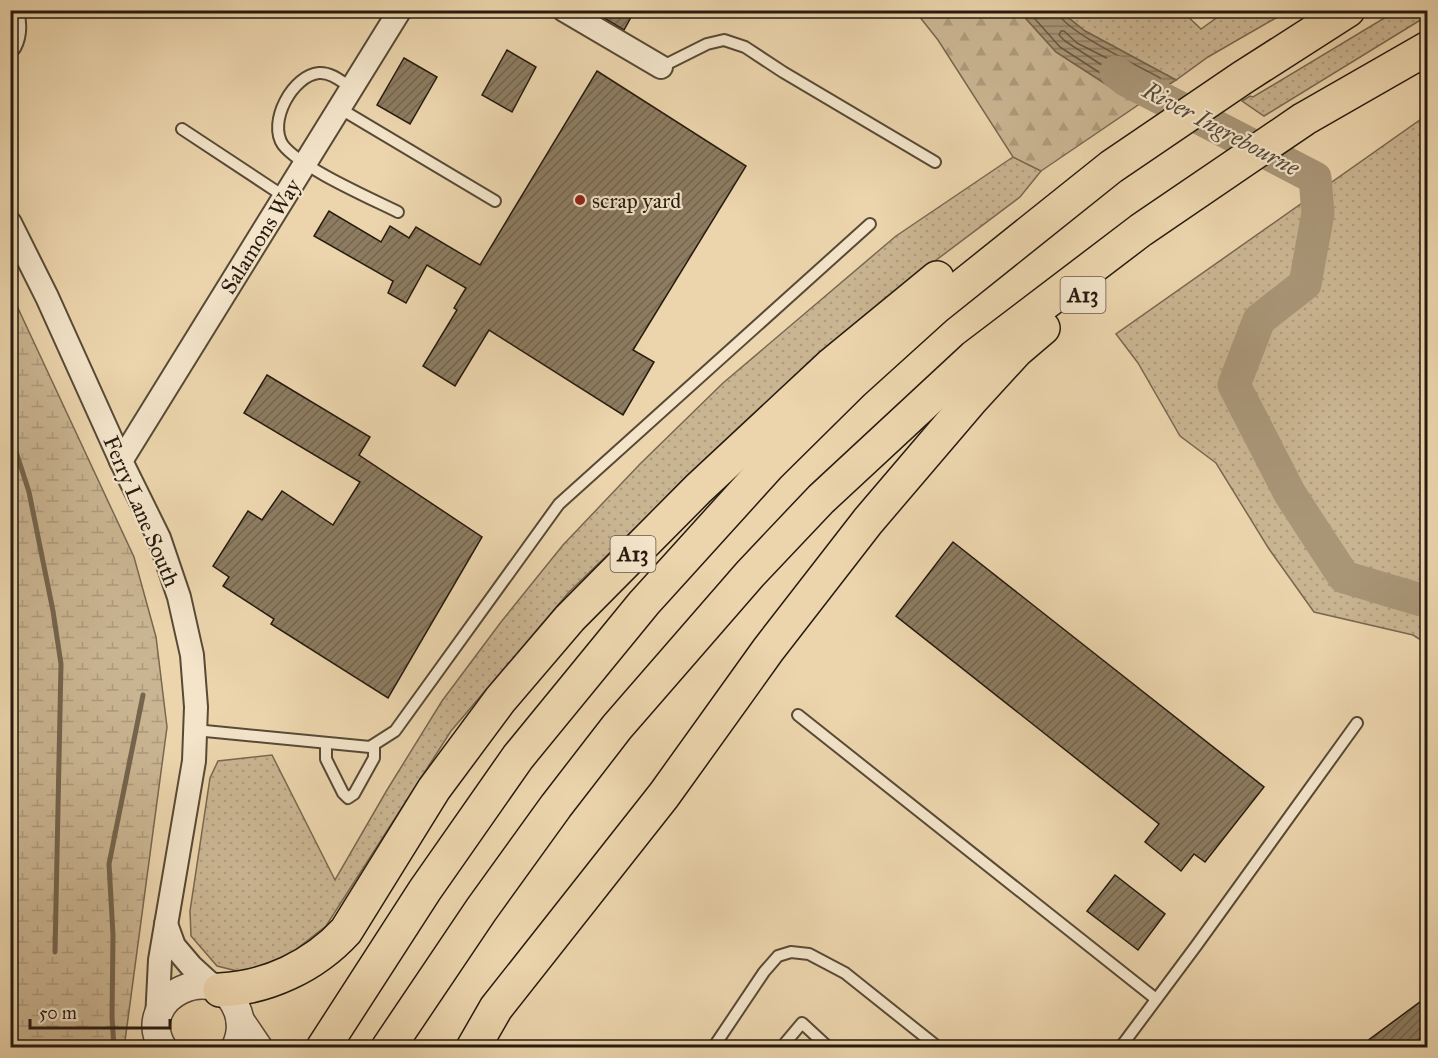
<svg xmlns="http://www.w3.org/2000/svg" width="1438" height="1058" viewBox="0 0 1438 1058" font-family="'IM FELL Great Primer',serif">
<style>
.grass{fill:url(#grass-dots);stroke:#786850;stroke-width:1.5}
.forest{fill:url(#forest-firs);stroke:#786850;stroke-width:1.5}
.wetland{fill:url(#wetland-marsh);stroke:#786850;stroke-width:1.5}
.water{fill:url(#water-rules);stroke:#75654d;stroke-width:1.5}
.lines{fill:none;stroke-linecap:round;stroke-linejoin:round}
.shore{stroke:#685843;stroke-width:1.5}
.stream{stroke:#75654d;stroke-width:5}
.river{stroke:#a99677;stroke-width:33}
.building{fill:url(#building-hatch);stroke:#261b0f;stroke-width:1.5}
.service-casing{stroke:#584a36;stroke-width:14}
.minor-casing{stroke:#584a36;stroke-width:26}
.tertiary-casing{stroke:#584a36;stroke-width:30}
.trunk-casing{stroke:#261b0f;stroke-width:36}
.service{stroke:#f3e4ca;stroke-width:10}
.minor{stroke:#f3e4ca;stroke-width:22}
.tertiary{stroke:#f3e4ca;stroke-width:27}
.trunk{stroke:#ecd5ad;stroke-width:33}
.poi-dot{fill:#8f2418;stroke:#f3e4ca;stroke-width:2}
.labels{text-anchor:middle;stroke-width:4.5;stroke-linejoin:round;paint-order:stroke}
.shield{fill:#f3e4ca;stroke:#645747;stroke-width:1.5}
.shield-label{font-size:21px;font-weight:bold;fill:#261b0f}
.poi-label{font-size:22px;fill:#261b0f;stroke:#f3e4ca;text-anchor:start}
.street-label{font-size:22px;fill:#261b0f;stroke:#f3e4ca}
.water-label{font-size:24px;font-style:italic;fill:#5a4c39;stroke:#f3e4ca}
</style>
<defs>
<pattern id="grass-dots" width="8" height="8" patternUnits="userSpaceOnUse" patternTransform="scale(1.5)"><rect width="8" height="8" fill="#cab592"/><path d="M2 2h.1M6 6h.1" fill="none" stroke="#ad9b7d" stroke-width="1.8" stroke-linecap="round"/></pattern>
<pattern id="forest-firs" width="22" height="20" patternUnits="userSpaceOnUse" patternTransform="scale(1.5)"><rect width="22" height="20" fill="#cab592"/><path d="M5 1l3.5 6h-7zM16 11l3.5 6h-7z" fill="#ad9b7d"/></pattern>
<pattern id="wetland-marsh" width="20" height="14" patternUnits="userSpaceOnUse" patternTransform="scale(1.5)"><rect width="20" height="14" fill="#cab592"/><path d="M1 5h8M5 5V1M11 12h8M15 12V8" fill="none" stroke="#ad9b7d"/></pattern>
<pattern id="water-rules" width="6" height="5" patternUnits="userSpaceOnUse" patternTransform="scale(1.5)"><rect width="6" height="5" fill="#a99677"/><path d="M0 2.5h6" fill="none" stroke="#897a60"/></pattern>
<pattern id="building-hatch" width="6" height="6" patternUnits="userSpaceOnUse" patternTransform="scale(1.5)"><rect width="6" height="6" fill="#8d7c61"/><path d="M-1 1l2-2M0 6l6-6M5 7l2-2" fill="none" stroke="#73654e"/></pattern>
</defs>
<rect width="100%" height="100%" fill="#ecd5ad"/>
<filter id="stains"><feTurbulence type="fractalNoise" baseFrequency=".00333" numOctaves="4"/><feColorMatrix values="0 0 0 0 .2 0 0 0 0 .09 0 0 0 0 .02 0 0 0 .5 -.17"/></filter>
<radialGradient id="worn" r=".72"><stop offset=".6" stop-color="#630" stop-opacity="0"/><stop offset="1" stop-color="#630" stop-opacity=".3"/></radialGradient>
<g class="grass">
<polygon points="1060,11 1182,11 1201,29 1226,11 1288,11 1208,57 1176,80 1085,31"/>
<polygon points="1396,11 1427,11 1427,16 1264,116 1242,101 1250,96 1253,97"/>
<polygon points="1427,115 1427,644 1413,635 1314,612 1269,549 1216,463 1180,436 1138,363 1116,334"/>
<polygon points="1013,157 1041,171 1020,197 903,285 718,448 569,592 451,731 326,926 276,965 245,973 217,966 191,936 190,911 210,778 218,761 272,755 335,880 387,790 442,701 501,622 563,545 640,464 723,383 896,236"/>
</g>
<polygon class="forest" points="915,11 1019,11 1056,52 1129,99 1141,103 1041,171 1013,157 938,40"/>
<polygon class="wetland" points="10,291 134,557 156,637 167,727 125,1041 126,1047 11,1047"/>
<polygon class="water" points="1019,11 1060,11 1085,31 1176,80 1141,103 1129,99 1056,52"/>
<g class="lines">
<g class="shore">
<path d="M 1027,10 L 1060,47 L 1131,93 L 1141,96 L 1161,82 L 1160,78 C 1141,67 1059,29 1057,10"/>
<polygon points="1061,31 1064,31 1077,43 1146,78 1147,82 1140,87 1134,86 1065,41 1059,35"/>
</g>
<g class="stream">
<polyline points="10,433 29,492 53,611 61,664 55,952"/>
<polyline points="114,1048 112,1017 113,935 109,864 143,695"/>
</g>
<polyline class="river" points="1116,72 1126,80 1315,178 1318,213 1305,284 1259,320 1234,385 1290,494 1344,577 1428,602"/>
</g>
<g class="building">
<polygon points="591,10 635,10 624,30"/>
<polygon points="507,50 536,67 512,112 482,95"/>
<polygon points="404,58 437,77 410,124 377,105"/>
<polygon points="597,71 746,166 633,350 654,362 623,415 489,330 455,386 423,366 457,310 454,308 466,288 427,265 406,303 388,293 393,281 314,236 329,211 381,242 390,226 409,238 416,227 480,265"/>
<polygon points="267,375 370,437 359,455 482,537 388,698 271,624 274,619 223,586 229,577 213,566 248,511 262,520 282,491 333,525 360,482 244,413"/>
<polygon points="953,542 1264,787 1205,862 1194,854 1181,871 1145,842 1159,824 896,616"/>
<polygon points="1115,875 1165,914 1138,950 1087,911"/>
<polygon points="1428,996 1428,1033 1409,1047 1359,1047"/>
</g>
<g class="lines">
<g class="service-casing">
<g id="service">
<polyline points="661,67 707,44 724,40 745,47 783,72 935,162"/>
<path d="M 352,88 C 342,82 331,72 319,73 C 293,75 267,122 283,145 C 301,168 370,198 398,212"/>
<polyline points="339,108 495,201"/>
<polyline points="182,129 285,197"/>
<polyline points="798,715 1156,999"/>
<polyline points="195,730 370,747 395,731 559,504 870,224"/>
<polyline points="326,743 326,759 343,793 348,798 354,794 374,758 374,747"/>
<polyline points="713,1048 764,972 778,956 791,952 809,954 845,973 939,1048"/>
<polyline points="781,1048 802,1023 829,1048"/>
<polyline points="1120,1048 1196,946 1357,723"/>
</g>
</g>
<g class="minor-casing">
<g id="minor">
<polyline points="564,10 661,67"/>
<path d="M 10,45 C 16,34 15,22 12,10"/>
<polyline points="10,223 47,297 121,461 159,538 179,597 192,655 196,707 194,761 160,960 157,1020"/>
<polyline points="121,461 400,10"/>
<polyline points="166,924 174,946 191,966 214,987"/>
</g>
</g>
<g class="tertiary-casing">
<g id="tertiary">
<polyline points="240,1020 259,1048"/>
<path d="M 163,1048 C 131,997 219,956 238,1012 C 242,1024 241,1036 235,1048"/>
</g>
</g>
<g class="trunk-casing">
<g id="trunk">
<path d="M 220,990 C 267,988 314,966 346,931 L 434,789 L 500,700 L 570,618 L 698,489 L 831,365 L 937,278"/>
<polyline points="323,1048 425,890 518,757 644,603 769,465 852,383 936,307 1111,167 1242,78 1348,10"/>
<polyline points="388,1048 481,910 556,806 617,727 750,574 821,499 974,357 1141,230 1304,119 1428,48"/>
<polyline points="473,1048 496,1008 664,795 768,650 868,521 972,399 1016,351 1043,328"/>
</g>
</g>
<use href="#service" class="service"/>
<use href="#minor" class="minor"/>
<use href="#tertiary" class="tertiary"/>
<use href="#trunk" class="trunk"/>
</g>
<circle class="poi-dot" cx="580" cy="200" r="6"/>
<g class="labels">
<g class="shield">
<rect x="1060.5" y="277" width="45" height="36" rx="4.5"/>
<rect x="610.5" y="536" width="45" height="36" rx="4.5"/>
</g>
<g class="shield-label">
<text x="1083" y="302">A13</text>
<text x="633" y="561">A13</text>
</g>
<g class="poi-label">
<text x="592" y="208">scrap yard</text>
</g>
<g class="street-label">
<text transform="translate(260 236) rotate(-58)" y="8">Salamons Way</text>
<text transform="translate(142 511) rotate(67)" y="8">Ferry Lane South</text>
</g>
<g class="water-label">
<text transform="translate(1221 129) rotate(28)" y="8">River Ingrebourne</text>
</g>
</g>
<rect width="1438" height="1058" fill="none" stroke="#ecd5ad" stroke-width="36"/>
<rect x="12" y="12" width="1414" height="1034" fill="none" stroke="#261b0f" stroke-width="3"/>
<rect x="18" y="18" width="1402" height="1022" fill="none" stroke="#261b0f" stroke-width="1.5"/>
<path d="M30 1019v9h140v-9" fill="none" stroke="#261b0f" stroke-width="3"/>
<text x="39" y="1019" font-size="18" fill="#261b0f" stroke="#f3e4ca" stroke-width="4.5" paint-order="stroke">50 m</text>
<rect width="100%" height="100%" filter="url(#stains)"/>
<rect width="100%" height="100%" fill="url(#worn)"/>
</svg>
